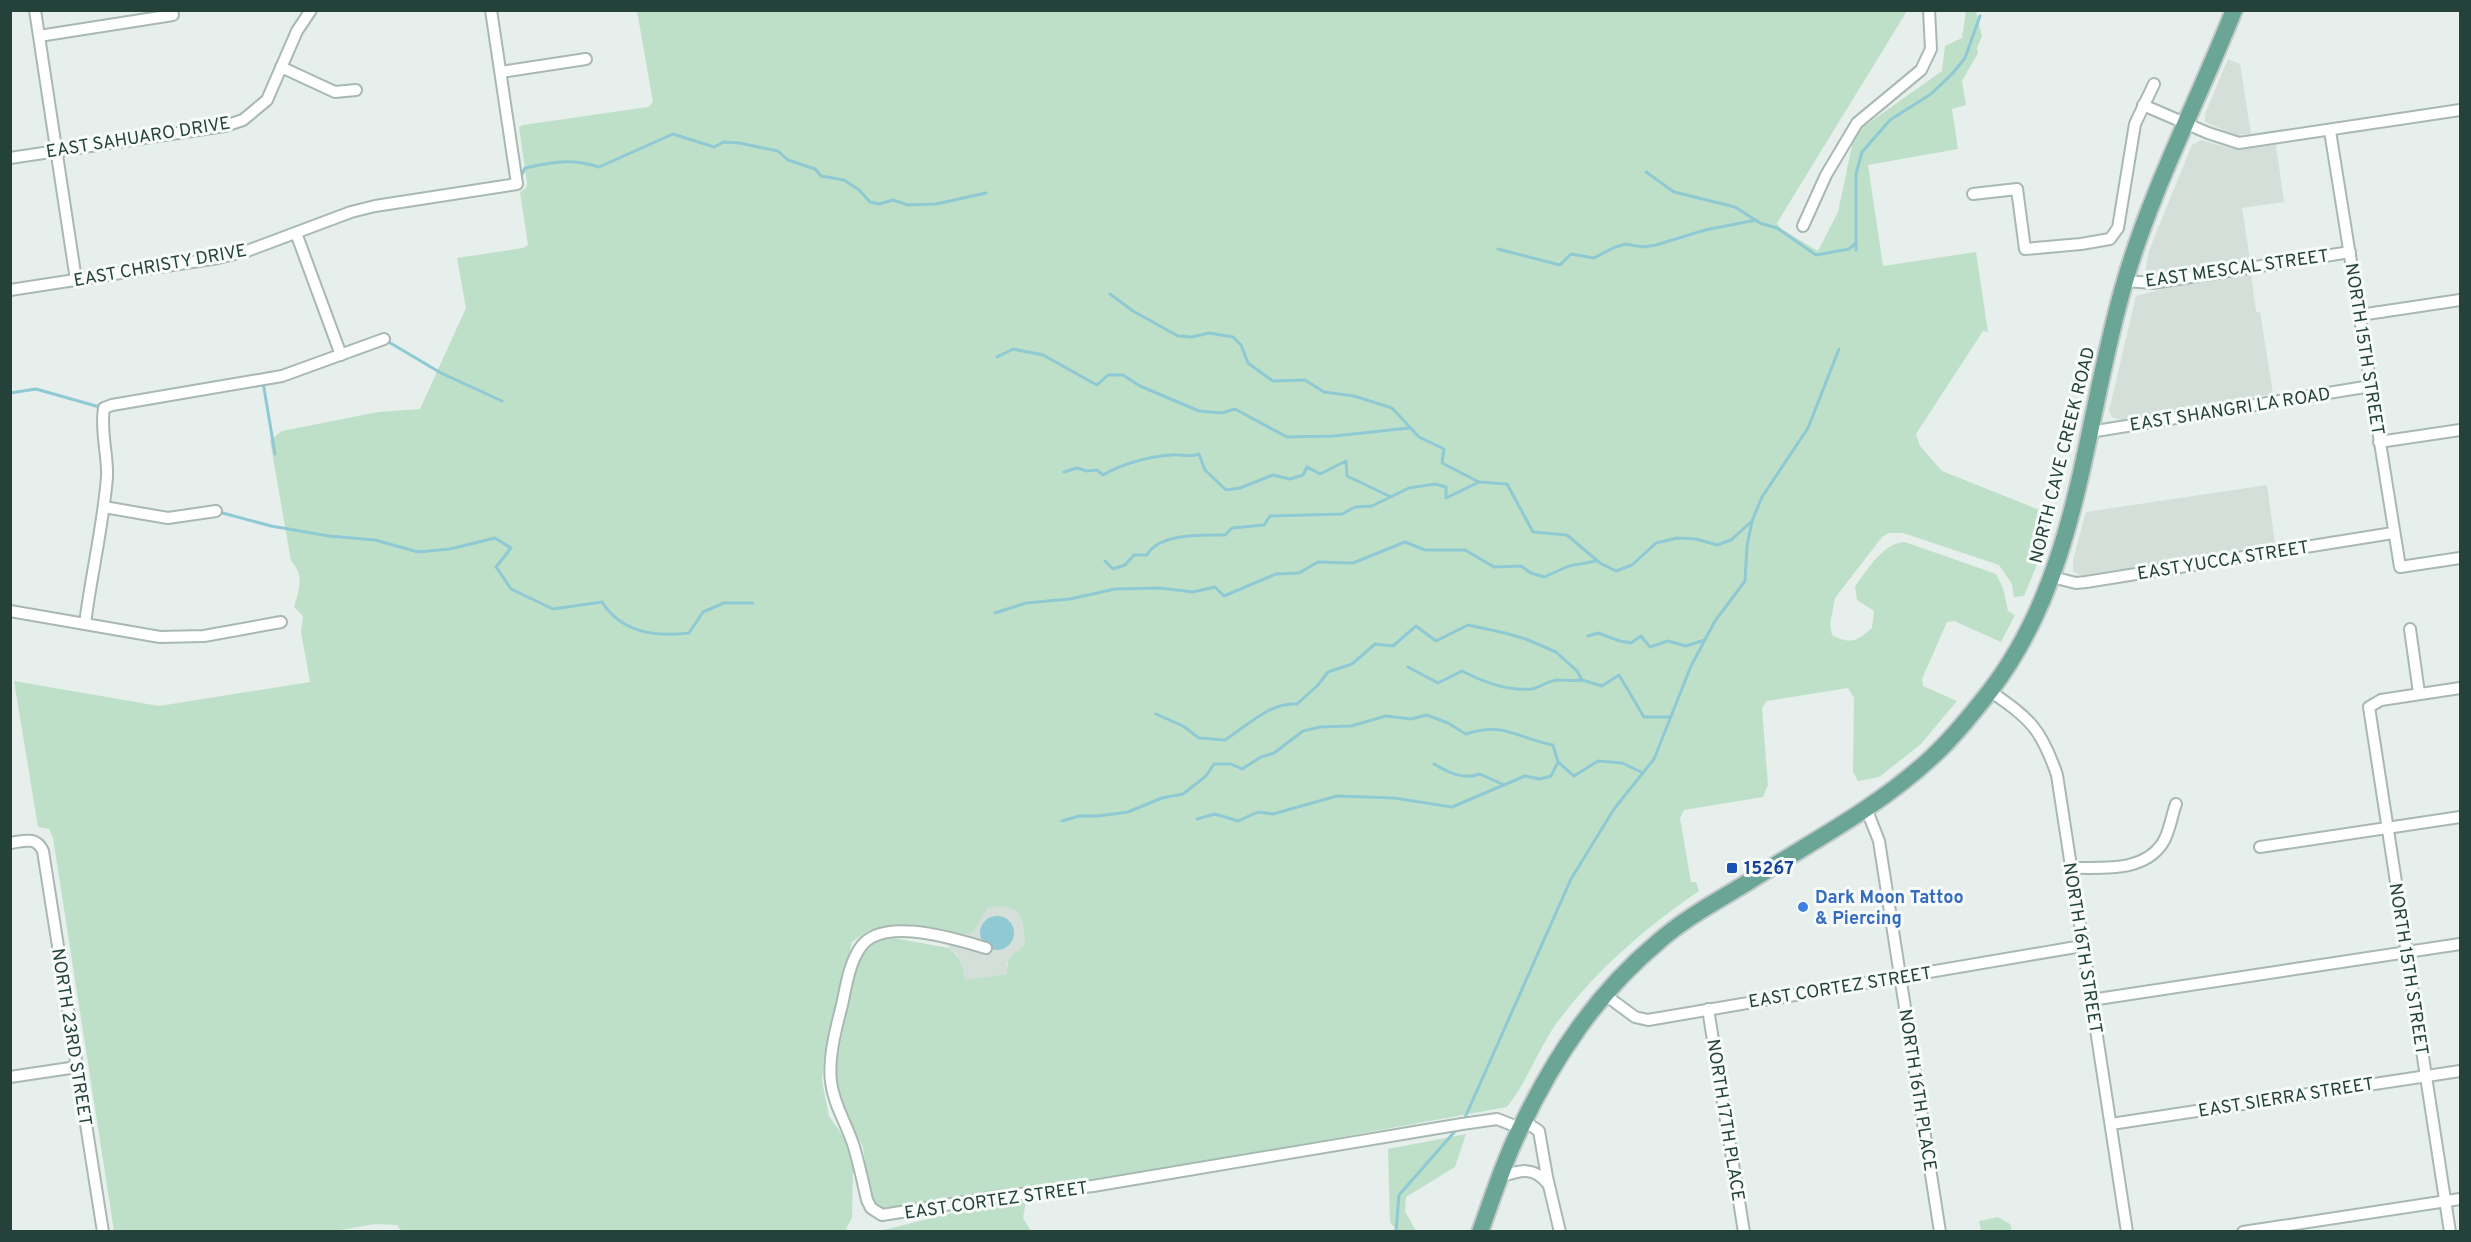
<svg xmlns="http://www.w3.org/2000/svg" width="2471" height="1242" viewBox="0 0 2471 1242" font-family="Overpass,sans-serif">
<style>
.built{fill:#d4dfda}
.green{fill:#bfe0c8}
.water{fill:#8ec9d4}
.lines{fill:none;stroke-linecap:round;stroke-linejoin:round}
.stream{stroke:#8ec9d4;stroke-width:3}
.street-casing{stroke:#a8b8b2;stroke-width:14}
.primary-casing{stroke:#c2cac8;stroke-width:20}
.street{stroke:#fff;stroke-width:10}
.primary{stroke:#6aa596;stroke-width:16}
.transit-dot{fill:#1a4fb4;stroke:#f7fbf9;stroke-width:2}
.shop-dot{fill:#3f7fe0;stroke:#f7fbf9;stroke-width:2}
.labels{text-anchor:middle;stroke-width:6;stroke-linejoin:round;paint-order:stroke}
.street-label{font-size:18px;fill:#24423a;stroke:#f7fbf9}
.transit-label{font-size:18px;font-weight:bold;fill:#164399;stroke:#f7fbf9;text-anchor:start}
.shop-label{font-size:18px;font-weight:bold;fill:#366cbe;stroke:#f7fbf9;text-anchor:start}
</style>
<rect width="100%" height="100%" fill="#e6efeb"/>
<g class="built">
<polygon points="2228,59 2240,64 2251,134 2235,135 2205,122 2205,114"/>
<polygon points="2201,140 2237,150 2276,145 2284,202 2242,208 2250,260 2155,276 2149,274 2146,272 2146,265 2150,248 2192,145"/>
<polygon points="2251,273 2256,312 2260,312 2273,394 2121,420 2112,417 2109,411 2136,296 2179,285"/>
<polygon points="2267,485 2275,544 2083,576 2073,572 2073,560 2086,512"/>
<polygon points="986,886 1039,900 1051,957 1007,962 1007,974 965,981 956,953 949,948 950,939"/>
</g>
<g class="green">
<path d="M 637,11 L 1907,11 L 1777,223 L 1780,228 L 1818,251 L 1838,212 L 1853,141 L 1863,127 L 1942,71 L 1945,46 L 1962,38 L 1966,11 L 1976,11 L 1982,36 L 1977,48 L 1978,53 L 1962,81 L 1966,105 L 1952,109 L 1958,149 L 1868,165 L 1883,266 L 1976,252 L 1988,332 L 1983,331 L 1916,434 L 1920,446 L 1942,471 L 2052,515 L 2045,545 L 2024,596 L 2014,597 L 2012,584 L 1999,565 L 1903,533 L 1889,533 L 1882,537 L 1835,598 L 1830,624 L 1832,635 C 1851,645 1857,641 1872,628 L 1874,611 L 1857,600 L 1855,586 C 1868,570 1882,543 1905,542 L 1996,574 L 2003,588 L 2008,611 L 2015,615 L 2001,642 L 1954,621 L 1947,622 L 1922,679 L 1923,686 L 1957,701 L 1921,744 L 1879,777 L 1858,781 L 1853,772 L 1854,698 L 1848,688 L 1767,701 L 1762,708 L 1768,785 L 1763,797 L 1684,810 L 1680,818 L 1691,882 L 1696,882 L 1699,891 C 1645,928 1595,971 1556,1024 C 1538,1050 1527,1082 1507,1107 L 1248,1154 L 1069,1183 L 996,1191 L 891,1209 L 878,1208 L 869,1193 L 863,1147 L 840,1100 L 835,1070 L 858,956 L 872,943 L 888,937 L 949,948 C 960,956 963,967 965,980 L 1007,974 C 1007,956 1011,956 1025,945 C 1024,916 1021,902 988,908 L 972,933 L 952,935 L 891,926 L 868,931 L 852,942 L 824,1057 L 822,1081 L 829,1116 L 847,1142 L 853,1169 L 852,1218 L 846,1229 L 848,1231 L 402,1232 L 397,1225 L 375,1224 L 329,1232 L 114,1231 L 53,838 L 49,829 L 38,827 L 14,681 L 159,706 L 310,682 L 301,632 L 303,616 L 294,607 C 299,589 305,576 291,561 L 270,440 L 282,431 L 378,412 L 420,409 L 466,308 L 457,258 L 523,248 L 528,245 L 520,192 L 526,188 L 527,183 L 519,127 L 523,125 L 648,107 L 653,102 Z"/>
<polygon points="1466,1134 1455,1167 1406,1197 1405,1211 1416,1231 1397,1231 1390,1222 1388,1149"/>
<polygon points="1002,1201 1026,1201 1023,1218 1031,1231 875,1232"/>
<polygon points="1998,1217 2010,1224 2012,1231 1981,1231 1979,1221"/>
</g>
<circle class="water" cx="997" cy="933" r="17"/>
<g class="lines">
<g class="stream">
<polyline points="2460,10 2460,11"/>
<polyline points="1646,172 1674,192 1735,207 1760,223 1777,228 1816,255 1849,249 1856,243"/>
<path d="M 520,178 L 525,168 C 554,162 571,158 599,167 L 673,134 L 714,147 L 724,142 L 739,143 L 778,151 L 788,160 L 815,169 L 821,176 L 844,180 L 859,190 L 870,202 L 879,204 L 893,200 L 908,205 L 936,204 L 986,193"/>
<polyline points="1498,249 1560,265 1571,254 1594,258 1613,248 1625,244 1643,247 1656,245 1705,230 1756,220"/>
<polyline points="1856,250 1856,174 1862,152 1890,120 1931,94 1952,74 1965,58 1980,16"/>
<polyline points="1110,294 1133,311 1178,336 1192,337 1209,333 1233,337 1241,345 1248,363 1273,381 1305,380 1324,392 1354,396 1392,408 1419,437 1444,449 1442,463 1479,482 1507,484 1533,532 1567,535 1600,563 1616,571 1632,565 1656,543 1677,538 1696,539 1717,545 1731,540 1752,521"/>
<polyline points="387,341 441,373 502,401"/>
<polyline points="997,357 1013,349 1043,355 1097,385 1108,375 1123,375 1140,386 1199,411 1222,413 1235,409 1287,437 1334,436 1409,428"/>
<polyline points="263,382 275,454"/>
<polyline points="10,393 36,389 103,408"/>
<path d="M 1064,472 L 1077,468 L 1087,471 L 1097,470 L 1103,475 C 1124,463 1148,457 1171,455 C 1182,454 1189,458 1199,454 L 1205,470 L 1226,490 L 1240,488 L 1273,475 L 1290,479 L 1303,475 L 1307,467 L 1320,474 L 1346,461 L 1347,476 L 1389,496"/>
<path d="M 219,512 L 271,526 L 329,536 L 375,540 L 418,552 L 450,549 L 495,538 L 511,548 L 496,567 L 511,589 L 553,609 L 602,602 C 622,633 655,637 689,633 L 703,612 L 724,603 L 753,603"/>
<path d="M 1105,561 L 1113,569 L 1125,565 L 1134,555 L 1147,555 C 1159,533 1203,535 1225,535 L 1232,528 L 1264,525 L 1270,516 L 1342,514 L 1355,507 L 1372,506 L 1409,488 L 1435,484 L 1446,487 L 1446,498 L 1479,482"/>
<polyline points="995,613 1026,603 1070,599 1115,589 1160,588 1193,592 1215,587 1224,596 1276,574 1299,573 1318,562 1353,563 1405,542 1425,550 1465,550 1494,567 1521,566 1531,573 1544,577 1569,566 1596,561"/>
<polyline points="1588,636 1598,633 1620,641 1631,643 1641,636 1650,647 1668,641 1686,646 1705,640"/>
<path d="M 1408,667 L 1438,683 L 1462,671 C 1484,682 1506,691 1531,689 C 1540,688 1550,679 1559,680 C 1567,680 1574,681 1582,680"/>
<path d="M 1156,714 L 1183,726 L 1199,738 L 1225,740 C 1247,726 1270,702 1297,704 L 1318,685 L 1328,672 L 1352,664 L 1375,644 L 1393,646 L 1416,626 L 1436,641 L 1468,625 L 1505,633 L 1526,639 L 1556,652 L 1577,671 L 1582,680 L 1602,686 L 1619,675 L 1644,717 L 1670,717"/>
<path d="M 1434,764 C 1449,773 1464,780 1480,774 L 1504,785"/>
<polyline points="1197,819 1215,814 1238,821 1258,812 1273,814 1337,796 1394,798 1452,807 1525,776 1540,779 1551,776 1558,762"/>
<path d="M 1062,821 L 1079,816 L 1098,816 L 1128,812 L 1162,798 L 1183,794 L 1206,776 L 1214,764 L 1231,764 L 1242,769 L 1261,757 L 1274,753 L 1303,731 L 1320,727 L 1351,726 L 1386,716 L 1411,719 L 1427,715 L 1448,723 L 1466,734 C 1502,721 1520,739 1553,745 L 1558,762 L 1574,776 L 1598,761 L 1622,763 L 1643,773"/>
<polyline points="1463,1122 1571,879 1614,809 1654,759 1691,666 1715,621 1745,581 1747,546 1752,521 1762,497 1808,428 1839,349"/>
<polyline points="1396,1232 1399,1195 1457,1129"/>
</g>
<g class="street-casing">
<g id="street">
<polyline points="35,10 76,280"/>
<polyline points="39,36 173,15"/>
<polyline points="281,67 335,92 356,90"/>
<polyline points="501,72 586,59"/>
<polyline points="2143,105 2208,133 2239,143 2460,110"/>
<polyline points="2330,131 2400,567 2460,558"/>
<polyline points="10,158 225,126 243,120 267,100 297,31 311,10"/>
<polyline points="1973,194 2017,189 2025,249 2081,244 2110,239 2118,228 2135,124 2154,84"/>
<polyline points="1803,226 1826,175 1857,123 1921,70 1931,49 1929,10"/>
<polyline points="296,233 341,355"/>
<polyline points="2125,281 2153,283 2350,252"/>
<polyline points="10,290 218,258 247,251 351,212 375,206 517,184 491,10"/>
<polyline points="2360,315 2460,300"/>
<polyline points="2090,432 2371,386"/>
<polyline points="2379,442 2460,430"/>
<polyline points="104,507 168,518 216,511"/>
<polyline points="2052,577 2076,583 2086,582 2393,533"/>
<polyline points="10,611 160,637 204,636 281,622"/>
<path d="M 85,624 C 91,575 103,527 107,477 C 108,454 100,431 104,408 L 112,405 L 282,376 L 384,339"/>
<polyline points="2410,629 2419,693"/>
<path d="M 1990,691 C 2030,719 2041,728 2057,775 L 2127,1232"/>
<polyline points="1866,808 1879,841 1940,1232"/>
<path d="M 10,843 C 24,841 36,836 43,851 L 103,1232"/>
<polyline points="2260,847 2460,817"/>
<path d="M 2071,868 C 2102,867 2142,873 2162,844 C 2170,832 2171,817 2176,804"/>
<path d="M 986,948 C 955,939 881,915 860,948 C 849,964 846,987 842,1005 C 836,1028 828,1058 831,1082 C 834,1106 847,1124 854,1147 C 859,1164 863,1182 867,1200 L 871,1208 L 882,1215 L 1002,1196 L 1093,1186 L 1462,1124 L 1497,1119 L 1520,1128"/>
<polyline points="1604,994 1635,1017 1648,1020 2082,946"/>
<polyline points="2091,1000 2460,944"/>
<polyline points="1708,1009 1744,1232"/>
<polyline points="10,1077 77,1067"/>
<polyline points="1524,1121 1539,1131 1547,1177 1560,1232"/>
<polyline points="2111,1124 2460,1071"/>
<path d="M 1500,1177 C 1520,1170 1534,1166 1548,1184"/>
<polyline points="2243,1232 2460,1199"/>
<polyline points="2450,1232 2369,707 2381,700 2460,688"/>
</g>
</g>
<g class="primary-casing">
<path id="primary" d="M 1480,1232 C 1493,1197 1504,1160 1521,1127 C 1555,1056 1597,993 1658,942 C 1684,919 1715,902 1745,884 C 1807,844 1876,809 1931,758 C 1953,738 1972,714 1990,691 C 2081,573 2084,419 2125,281 C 2152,188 2198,101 2234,10"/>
</g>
<use href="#street" class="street"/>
<use href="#primary" class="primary"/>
</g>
<rect class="transit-dot" x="1726" y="862" width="12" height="12" rx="3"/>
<circle class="shop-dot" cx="1803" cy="907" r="6"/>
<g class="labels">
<g class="street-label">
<text transform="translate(138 137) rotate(-9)" y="6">EAST SAHUARO DRIVE</text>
<text transform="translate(160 265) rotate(-10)" y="6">EAST CHRISTY DRIVE</text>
<text transform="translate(2237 268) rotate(-8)" y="6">EAST MESCAL STREET</text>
<text transform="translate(2365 349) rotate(81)" y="6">NORTH 15TH STREET</text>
<text transform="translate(2230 409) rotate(-9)" y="6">EAST SHANGRI LA ROAD</text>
<text transform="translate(2062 455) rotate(-76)" y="6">NORTH CAVE CREEK ROAD</text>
<text transform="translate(2223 560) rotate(-9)" y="6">EAST YUCCA STREET</text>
<text transform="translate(2083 948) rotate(81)" y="6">NORTH 16TH STREET</text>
<text transform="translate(2409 969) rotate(81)" y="6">NORTH 15TH STREET</text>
<text transform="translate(1840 987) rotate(-9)" y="6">EAST CORTEZ STREET</text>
<text transform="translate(72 1037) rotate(81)" y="6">NORTH 23RD STREET</text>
<text transform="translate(1918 1090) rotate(81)" y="6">NORTH 16TH PLACE</text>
<text transform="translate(2286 1097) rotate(-9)" y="6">EAST SIERRA STREET</text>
<text transform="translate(1726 1120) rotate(81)" y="6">NORTH 17TH PLACE</text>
<text transform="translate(996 1200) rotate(-8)" y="6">EAST CORTEZ STREET</text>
</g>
<g class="transit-label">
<text x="1744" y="874">15267</text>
</g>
<g class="shop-label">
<text x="1815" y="903">Dark Moon Tattoo<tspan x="1815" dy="21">&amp; Piercing</tspan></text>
</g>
</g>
<rect width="2471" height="1242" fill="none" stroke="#24423a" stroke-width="24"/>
</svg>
